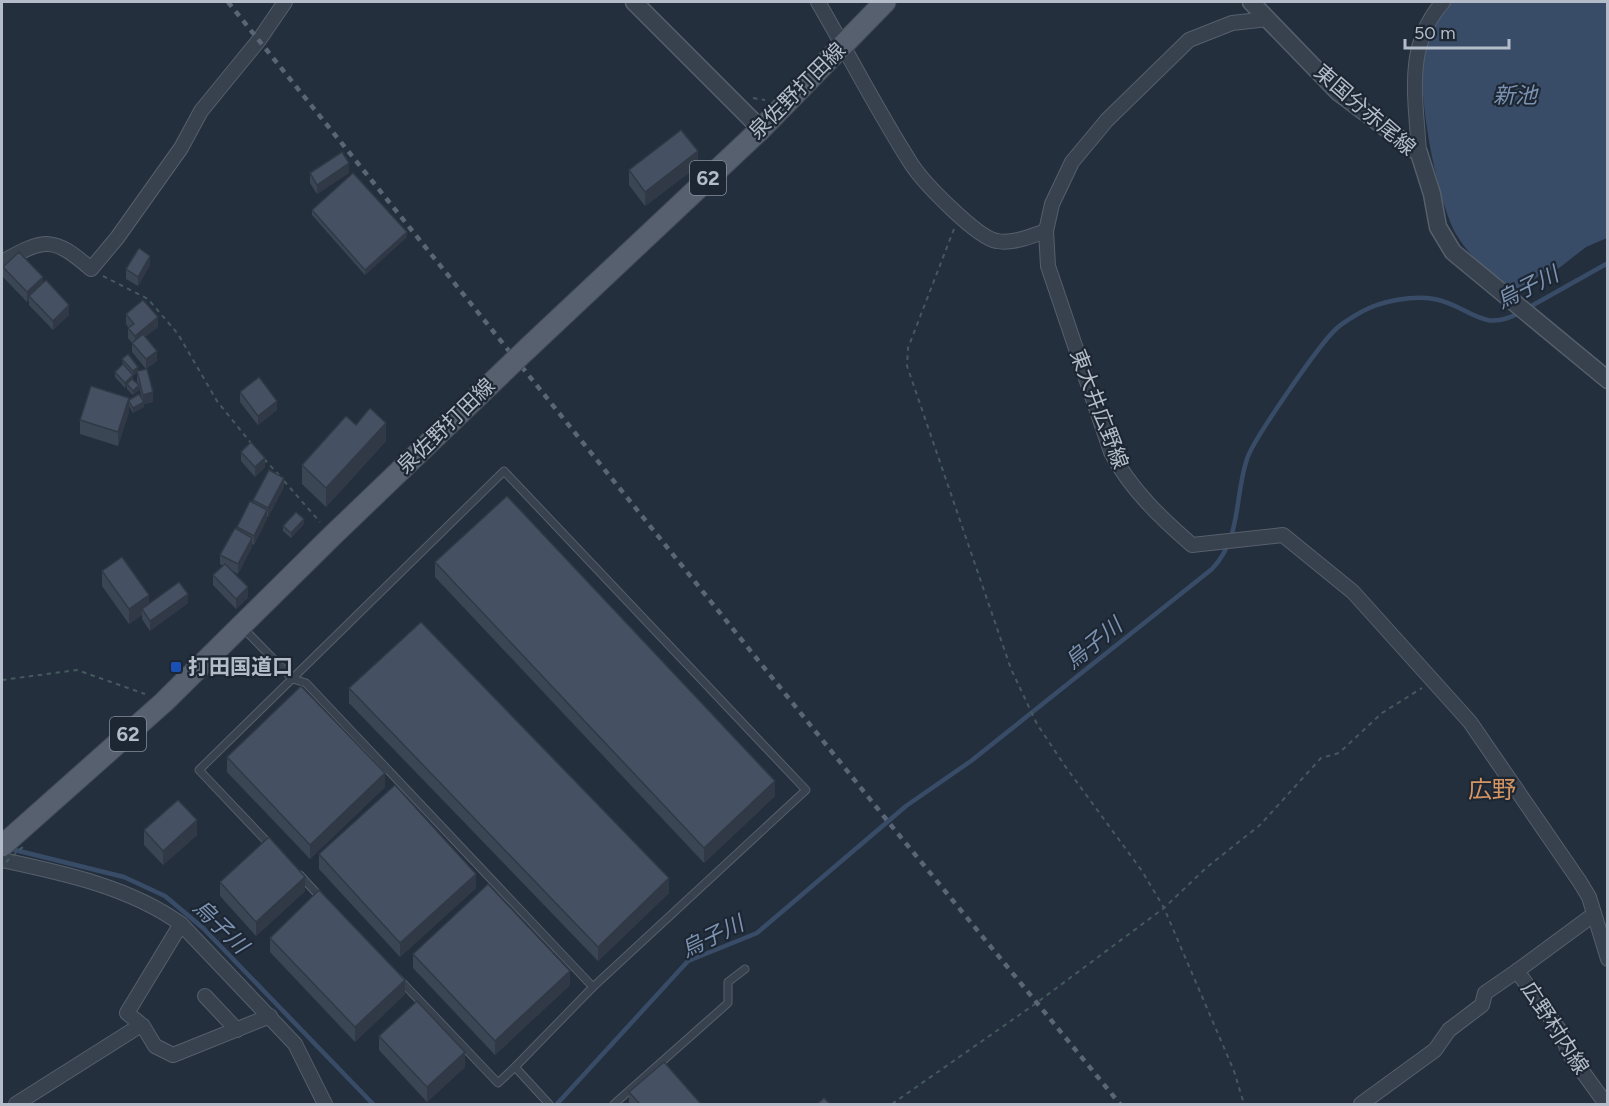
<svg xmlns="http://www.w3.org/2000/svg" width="1609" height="1106" viewBox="0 0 1609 1106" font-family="Figtree,'Noto Sans JP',sans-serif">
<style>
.water{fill:#394c67}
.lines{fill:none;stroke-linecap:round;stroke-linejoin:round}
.stream{stroke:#394c67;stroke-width:4.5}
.service-casing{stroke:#565f6c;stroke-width:9}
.minor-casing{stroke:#565f6c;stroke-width:16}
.tertiary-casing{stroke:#565f6c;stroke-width:19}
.primary-casing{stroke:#414a57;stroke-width:23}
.path{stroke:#44595c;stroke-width:2;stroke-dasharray:4.5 4.5;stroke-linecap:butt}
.service{stroke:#38414e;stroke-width:7}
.minor{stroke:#38414e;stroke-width:14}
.tertiary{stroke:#38414e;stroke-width:16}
.primary{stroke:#56606e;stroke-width:21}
.rail{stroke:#5a6575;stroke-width:4.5;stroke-dasharray:6 6;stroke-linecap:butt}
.primary-bridge-casing{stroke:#414a57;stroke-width:23;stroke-linecap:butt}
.path-bridge{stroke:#44595c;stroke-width:2;stroke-dasharray:4.5 4.5;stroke-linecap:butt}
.primary-bridge{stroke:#56606e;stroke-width:21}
.wall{fill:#3b4654;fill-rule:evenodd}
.shaded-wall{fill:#303945}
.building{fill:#455162;stroke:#303945;stroke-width:1.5}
.transit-dot{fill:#1a4fb4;stroke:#1d2633;stroke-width:2}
.labels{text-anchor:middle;stroke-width:4.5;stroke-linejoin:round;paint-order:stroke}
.shield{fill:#1d2633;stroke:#878f9c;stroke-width:1.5}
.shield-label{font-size:20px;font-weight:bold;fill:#b4bcc9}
.street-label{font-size:21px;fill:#b4bcc9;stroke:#1d2633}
.poi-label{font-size:21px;font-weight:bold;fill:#b4bcc9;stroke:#1d2633;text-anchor:start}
.water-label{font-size:22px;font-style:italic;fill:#7c92b1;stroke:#1d2633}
.quarter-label{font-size:24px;fill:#d59563;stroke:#1d2633}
</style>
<rect width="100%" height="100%" fill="#242f3e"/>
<path class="water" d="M 1451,2 L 1607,2 L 1607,238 L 1586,247 L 1559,268 L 1542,273 L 1520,291 C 1509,292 1501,281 1493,275 C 1478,262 1466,251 1456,234 C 1436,197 1416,90 1424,49 C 1427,31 1439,15 1451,2 Z"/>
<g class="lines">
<g class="stream">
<polyline points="1526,309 1608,263"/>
<polyline points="11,849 124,877 165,896 203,928 373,1104"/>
<path d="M 557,1104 L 688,961 L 757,933 L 906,806 L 971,761 L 1212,569 C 1242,537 1234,498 1247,459 C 1253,440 1320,343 1337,328 C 1345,321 1354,316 1363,311 C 1382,301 1413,295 1434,299 C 1469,305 1481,334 1519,313"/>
</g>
<g class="service-casing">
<g id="service">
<polyline points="243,628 293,679 306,683 593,987 515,1067 549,1104"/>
<polyline points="271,846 199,770 504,471 806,790 593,987"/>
<polyline points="300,875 321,898"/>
<polyline points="399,979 498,1083 515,1067"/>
<polyline points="614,1104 728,1003 728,982 745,969"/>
</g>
</g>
<g class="minor-casing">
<g id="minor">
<path d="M 818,2 C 849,55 879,114 912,165 C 924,183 977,238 997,241 C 1013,244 1031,236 1046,231"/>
<path d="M 1268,19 L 1232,23 L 1189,40 L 1107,120 L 1072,162 L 1052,204 L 1046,231 L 1048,266 L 1111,452 C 1130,489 1162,519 1192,545 L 1283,535 L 1353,592 L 1470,722 L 1580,882 L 1589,897 L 1608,959"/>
<path d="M 1419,153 C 1416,98 1404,46 1443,2"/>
<path d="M 2,262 C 45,238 53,236 91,269 L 117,238 L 181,148 L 201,111 L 259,40 L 285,2"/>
<path d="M 2,860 C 63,873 130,887 181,924 L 295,1044 L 325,1104"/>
<polyline points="1593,915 1517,971 1560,1031 1569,1053 1606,1104"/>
<polyline points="181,924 127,1013 143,1026 155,1046 173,1055 270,1016"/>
<polyline points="205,996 237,1030"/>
<polyline points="16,1104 141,1025"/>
<polyline points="1361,1104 1435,1050 1449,1030 1482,1005 1485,993 1517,971"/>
</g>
</g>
<g class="tertiary-casing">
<g id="tertiary">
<polyline points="634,2 761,129"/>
<polyline points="1251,2 1338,92 1419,153 1432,194 1438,227 1453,252 1608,380"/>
</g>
</g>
<g class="primary-casing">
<g id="primary">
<polyline points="527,349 761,129 885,2"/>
<polyline points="2,846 164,702 332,536 505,370"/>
</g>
</g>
<g class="path">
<polyline points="753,98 765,100"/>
<polyline points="954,229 908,348 907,366 1011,669 1037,724 1065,766 1142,871 1164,908 1234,1071 1244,1104"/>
<polyline points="103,276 148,299 178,334 217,401 251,443"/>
<polyline points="264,459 279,475"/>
<polyline points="284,481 320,522"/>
<polyline points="2,680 77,670 145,694"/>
<polyline points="892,1104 1035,1004 1164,908 1206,868 1260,825 1321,758 1339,753 1382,713 1422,688"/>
</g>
<use href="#service" class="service"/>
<use href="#minor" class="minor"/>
<use href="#tertiary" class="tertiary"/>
<use href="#primary" class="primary"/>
<polyline class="rail" points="228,2 890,824 1120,1104"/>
<g class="primary-bridge-casing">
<polyline id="primary-bridge" points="505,370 527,349"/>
</g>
<polyline class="path-bridge" points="6,862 26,844"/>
<use href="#primary-bridge" class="primary-bridge"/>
</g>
<g class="wall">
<polygon points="698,166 645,206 629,185 629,170"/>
<polygon points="310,173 349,173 317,194 310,183"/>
<polygon points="312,210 407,237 365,275 312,215"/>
<polygon points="150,265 138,286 126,279 126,269"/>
<polygon points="3,267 43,282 69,315 53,330 29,305 29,300 27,302 3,277"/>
<polygon points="126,314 158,327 145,337 157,361 146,369 132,352 132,343 128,338 128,328 129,328 126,324"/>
<path d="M 122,359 L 138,371 L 153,402 L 144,404 L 144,407 L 133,413 L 129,406 L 129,412 L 118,446 L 80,434 L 80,420 L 129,400 L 142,399 L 139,386 L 139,390 L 133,395 L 127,389 L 127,386 L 125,388 L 115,377 L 115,372 L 123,364 ZM 137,373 L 137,381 L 138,385 L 133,380 L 133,376 Z"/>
<polygon points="240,392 277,410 258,425 240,402"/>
<polygon points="356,425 386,441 326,507 302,484 302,465"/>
<polygon points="241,452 265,467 255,477 241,461"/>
<polygon points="284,487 268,517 267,517 267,519 254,545 252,544 252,547 238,574 231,570 248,597 236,609 213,585 213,575 223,566 220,564 220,555 237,530 237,527 253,503 253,500"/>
<polygon points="304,524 291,538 283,531 283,526"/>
<polygon points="435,562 775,796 704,863 435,577"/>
<polygon points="102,571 149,604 188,603 150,631 142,619 142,615 129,624 102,586"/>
<polygon points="349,688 669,893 598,961 349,703"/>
<polygon points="227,757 385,787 310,859 227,772"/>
<polygon points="144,830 197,835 163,865 144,845"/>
<polygon points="319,854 476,888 400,957 319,869"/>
<polygon points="220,882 305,891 256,936 220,896"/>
<polygon points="270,938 405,994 355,1042 270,952"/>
<polygon points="413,954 570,985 495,1055 413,968"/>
<polygon points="379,1036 465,1067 427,1102 379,1050"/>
<polygon points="629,1092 701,1104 629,1104"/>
</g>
<g class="shaded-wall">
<polygon points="698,151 698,166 645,206 645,192"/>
<polygon points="349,163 349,173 317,194 317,185"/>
<polygon points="407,232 407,237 365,275 365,270"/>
<polygon points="150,256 150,265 138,286 138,277"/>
<polygon points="43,277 43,286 29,296 29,300 27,302 27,292"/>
<polygon points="69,305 69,315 53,330 53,321"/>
<polygon points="158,317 158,327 135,345 135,336"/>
<polygon points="157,351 157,361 146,369 146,359"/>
<polygon points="138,367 138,372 133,376 133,380 127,384 127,386 125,388 125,383 133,375 133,371"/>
<polygon points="139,385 139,390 133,395 133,391"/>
<polygon points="153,392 153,402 144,404 144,407 133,413 133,408 143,402 143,395"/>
<polygon points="129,398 129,412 118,446 118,432"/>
<polygon points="277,401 277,410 258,425 258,416"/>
<polygon points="386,423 386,441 326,507 326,488"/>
<polygon points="265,458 265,467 255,477 255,467"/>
<polygon points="284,478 284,487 268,517 268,508"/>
<polygon points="267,510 267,519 254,545 254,536"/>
<polygon points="304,519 304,524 291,538 291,533"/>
<polygon points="252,538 252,547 238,574 238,564"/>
<polygon points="248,587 248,597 236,609 236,599"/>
<polygon points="188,594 188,603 150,631 150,621"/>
<polygon points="149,595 149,609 142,609 142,615 129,624 129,609"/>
<polygon points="385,773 385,787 310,859 310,845"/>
<polygon points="775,781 775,796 704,863 704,848"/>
<polygon points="197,820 197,835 163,865 163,851"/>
<polygon points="476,874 476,888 400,957 400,943"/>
<polygon points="305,877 305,891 256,936 256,922"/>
<polygon points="669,878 669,893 598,961 598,947"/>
<polygon points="570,971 570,985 495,1055 495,1041"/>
<polygon points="405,980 405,994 355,1042 355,1027"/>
<polygon points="465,1052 465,1067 427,1102 427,1087"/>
</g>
<g class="building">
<polygon points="681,130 698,151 645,192 629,170"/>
<polygon points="342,152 349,163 317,185 310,173"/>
<polygon points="353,173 407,232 365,270 312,210"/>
<polygon points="139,248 150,256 138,277 126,269"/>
<polygon points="19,252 43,277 27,292 3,267"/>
<polygon points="46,280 69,305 53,321 29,296"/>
<polygon points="143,300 158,317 135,336 128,328 134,324 126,314"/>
<polygon points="143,334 157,351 146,359 132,343"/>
<polygon points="128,354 138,367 133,371 122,359"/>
<polygon points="123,364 133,375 125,383 115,372"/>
<polygon points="147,369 153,392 143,395 137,371"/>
<polygon points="259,377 277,401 258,416 240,392"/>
<polygon points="132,379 139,385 133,391 127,384"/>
<polygon points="91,386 129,398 118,432 80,420"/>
<polygon points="139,394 144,402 133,408 129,402 129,400"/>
<polygon points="370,408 386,423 326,488 302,465 346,416 356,425"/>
<polygon points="251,442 265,458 255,467 241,452"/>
<polygon points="269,470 284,478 268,508 253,500"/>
<polygon points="507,496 775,781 704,848 435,562"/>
<polygon points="250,501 267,510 254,536 237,527"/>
<polygon points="296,512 304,519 291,533 283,526"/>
<polygon points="235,528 252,538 238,564 220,555"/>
<polygon points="122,557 149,595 129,609 102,571"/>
<polygon points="225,564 248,587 236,599 213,575"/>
<polygon points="179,582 188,594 150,621 142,609"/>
<polygon points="421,622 669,878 598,947 349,688"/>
<polygon points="301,686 385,773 310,845 227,757"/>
<polygon points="395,785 476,874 400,943 319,854"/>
<polygon points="178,800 197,820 163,851 144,830"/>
<polygon points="269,837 305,877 256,922 220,882"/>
<polygon points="488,884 570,971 495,1041 413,954"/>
<polygon points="319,890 405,980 355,1027 270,938"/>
<polygon points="417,1001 465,1052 427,1087 379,1036"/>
<polygon points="664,1062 701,1104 640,1104 629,1092"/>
<polygon points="824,1098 830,1104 817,1104"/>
</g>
<rect class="transit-dot" x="170" y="661" width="12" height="12" rx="3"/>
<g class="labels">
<g class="shield">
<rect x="690" y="161" width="36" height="34" rx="4.5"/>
<rect x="110" y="717" width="36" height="34" rx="4.5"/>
</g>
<g class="shield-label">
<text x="708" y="185">62</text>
<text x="128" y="741">62</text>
</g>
<g class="street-label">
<text transform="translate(797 91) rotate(-45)" y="7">泉佐野打田線</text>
<text transform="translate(1365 110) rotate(41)" y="7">東国分赤尾線</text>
<text transform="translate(1099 409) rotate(69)" y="7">東大井広野線</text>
<text transform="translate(446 426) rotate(-44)" y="7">泉佐野打田線</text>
<text transform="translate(1555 1028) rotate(57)" y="7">広野村内線</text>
</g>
<g class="poi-label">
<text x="188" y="674">打田国道口</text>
</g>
<g class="water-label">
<text x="1515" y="103">新池</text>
<text transform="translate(1527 287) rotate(-27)" y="8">烏子川</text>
<text transform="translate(1093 643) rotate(-39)" y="8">烏子川</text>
<text transform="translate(221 926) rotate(44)" y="8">烏子川</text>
<text transform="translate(712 936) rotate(-26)" y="8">烏子川</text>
</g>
<g class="quarter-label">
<text x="1492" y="798">広野</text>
</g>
</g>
<rect width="1609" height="1106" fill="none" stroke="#b4bcc9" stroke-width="6"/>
<path d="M1405 39v9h104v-9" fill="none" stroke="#b4bcc9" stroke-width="3"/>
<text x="1414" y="39" font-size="18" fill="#b4bcc9" stroke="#1d2633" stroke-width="4.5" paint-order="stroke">50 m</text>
</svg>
